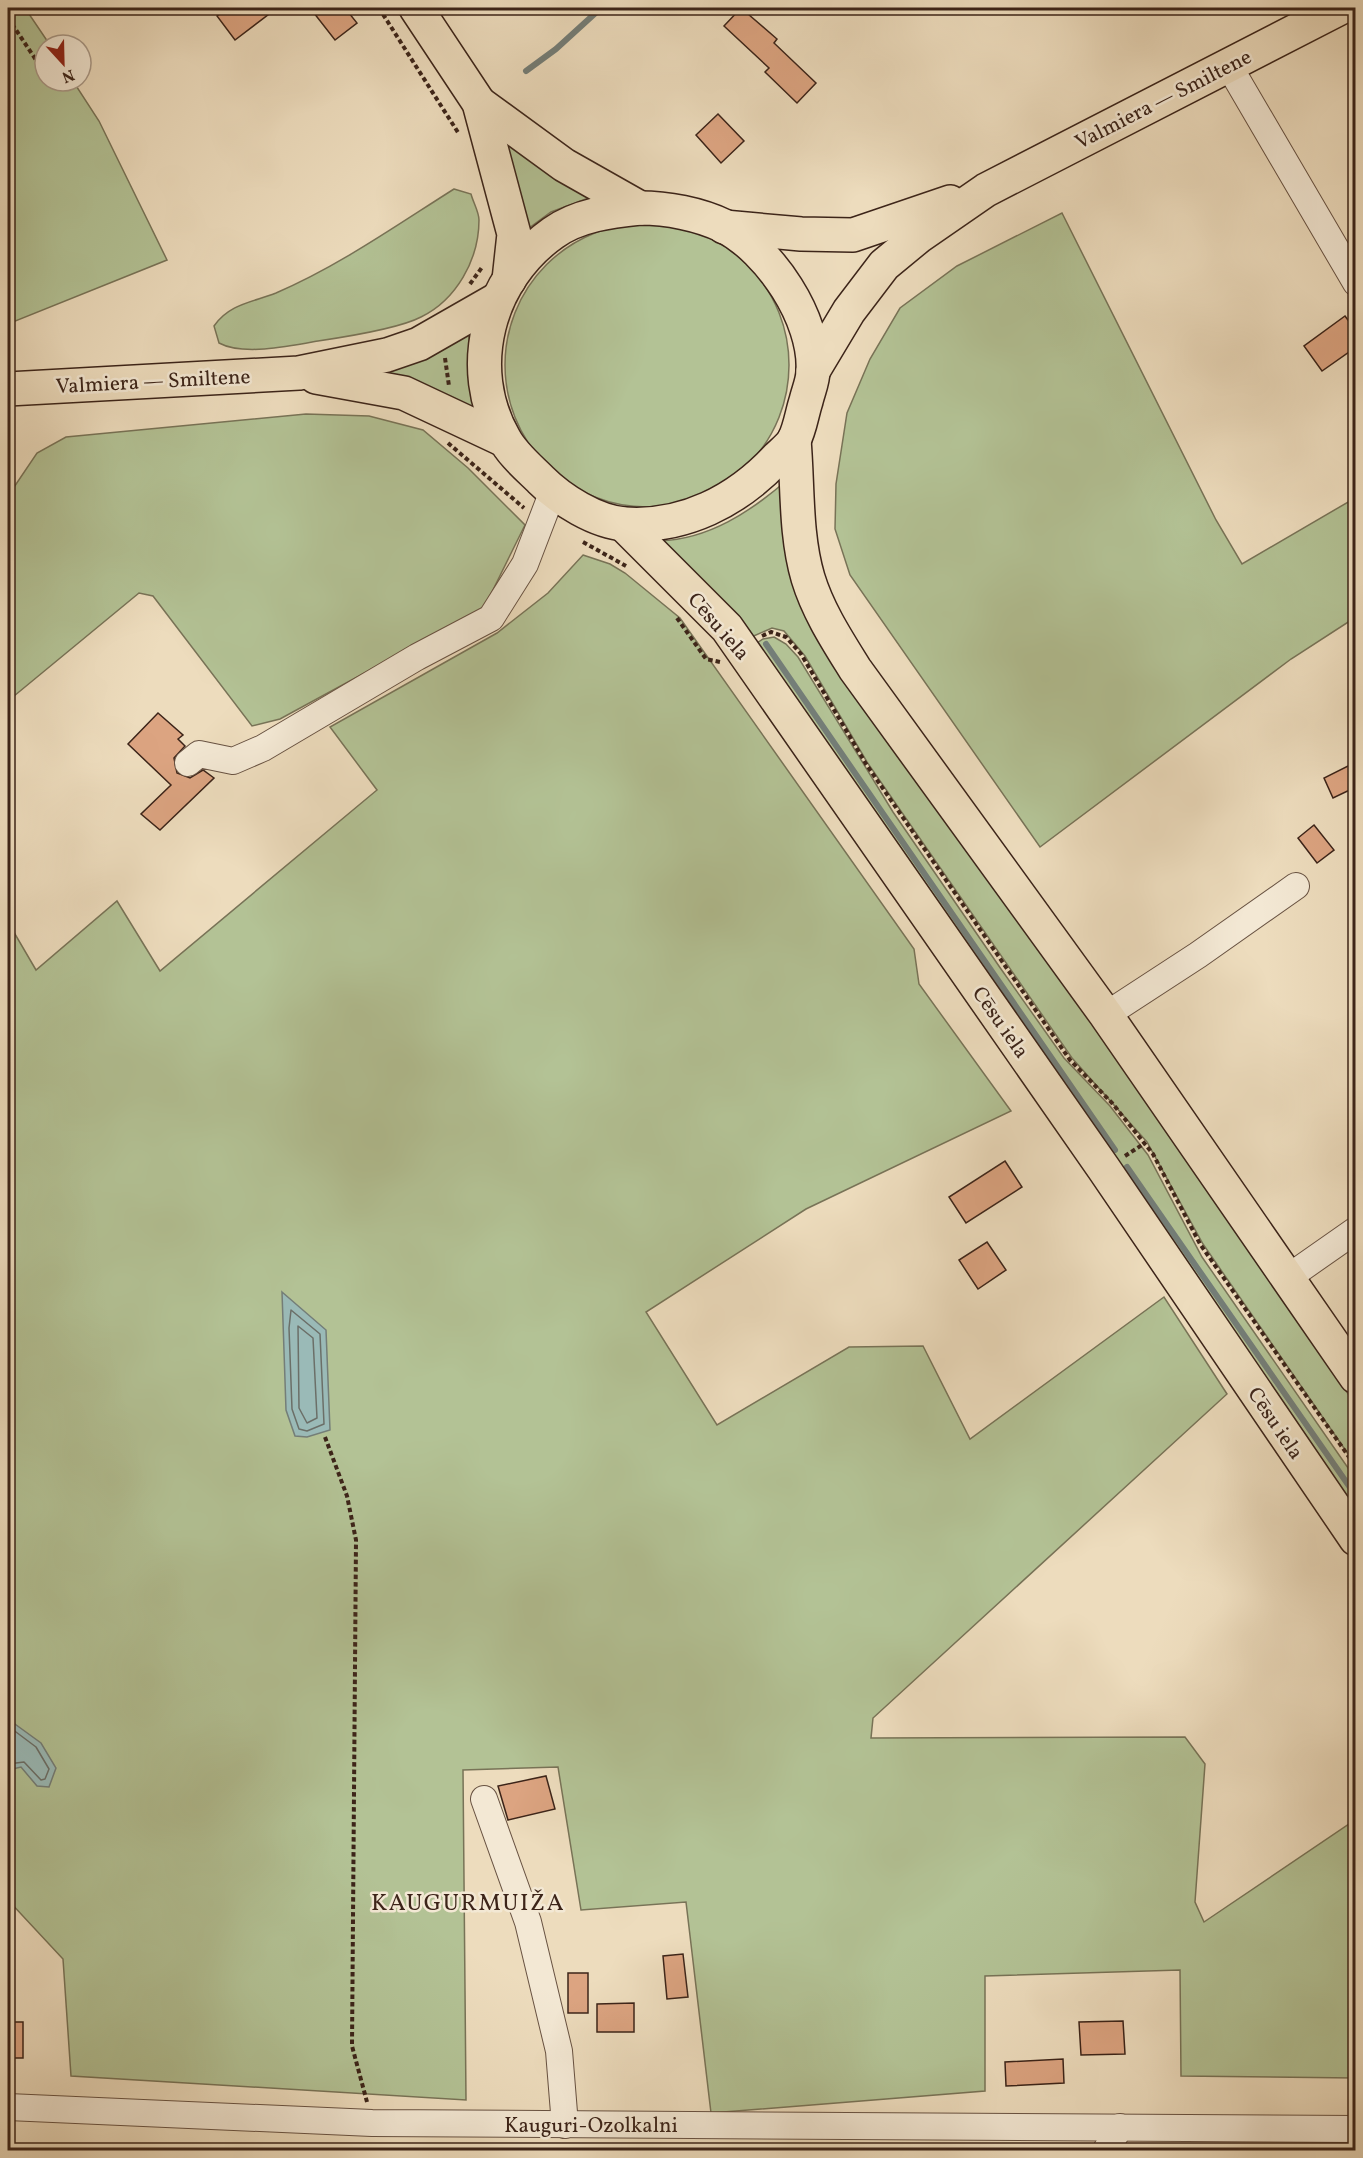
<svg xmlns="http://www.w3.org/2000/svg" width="1363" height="2158" viewBox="0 0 1363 2158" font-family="Vollkorn,serif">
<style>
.green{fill:#b3c295;stroke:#787357;stroke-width:1.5}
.water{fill:#9abab7;stroke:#747e78;stroke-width:1.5}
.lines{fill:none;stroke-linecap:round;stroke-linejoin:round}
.shore{stroke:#6b6f68;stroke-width:1.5}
.stream{stroke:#747e78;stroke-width:6}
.building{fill:#dca481;stroke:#3c2419;stroke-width:1.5}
.minor-casing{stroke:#685242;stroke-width:28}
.major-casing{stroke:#3c2419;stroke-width:36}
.path{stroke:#3c2419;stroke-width:4;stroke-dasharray:4.5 3;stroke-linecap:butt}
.minor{stroke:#f3e8d4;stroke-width:26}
.major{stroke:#eddcbd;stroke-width:33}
.labels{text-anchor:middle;stroke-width:5;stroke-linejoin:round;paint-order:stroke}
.street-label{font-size:21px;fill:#3c2419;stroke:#f3e8d4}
.quarter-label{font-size:24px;letter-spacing:1.5px;fill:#3c2419;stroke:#f3e8d4}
</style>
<rect width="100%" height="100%" fill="#eddcbd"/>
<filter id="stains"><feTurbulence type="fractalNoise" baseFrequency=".00333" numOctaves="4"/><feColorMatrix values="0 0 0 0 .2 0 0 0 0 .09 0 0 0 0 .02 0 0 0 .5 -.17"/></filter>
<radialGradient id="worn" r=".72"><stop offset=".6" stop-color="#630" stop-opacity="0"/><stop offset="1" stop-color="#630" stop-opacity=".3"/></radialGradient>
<g class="green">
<polygon points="8,8 25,8 50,45 45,45 45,81 73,81 99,121 167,260 8,324"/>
<polygon points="500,131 594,196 551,212 529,228"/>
<path d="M 454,189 L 471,194 C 473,202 479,212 479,220 C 479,260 456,300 421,317 C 398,329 345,337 318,341 C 291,346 243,356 219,343 L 214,326 C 229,304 253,302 276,293 C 339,266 397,225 454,189 Z"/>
<polygon points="1062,213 1216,520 1242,564 1355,498 1356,617 1291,659 1040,847 850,575 835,529 836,484 847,413 870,359 900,308 957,266"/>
<circle cx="647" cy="365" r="142"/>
<polygon points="463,332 469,335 469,372 475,411 382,375 374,367"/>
<polygon points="306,414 369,416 423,430 468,468 525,525 484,608 280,719 252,726 153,596 139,593 8,701 8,496 37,453 66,437"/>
<path d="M 786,481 L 791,567 L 1355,1404 L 1355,1464 L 1203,1244 L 1147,1142 L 1072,1058 L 867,762 L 805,656 L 784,631 L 772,628 L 749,638 L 660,541 C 709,539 750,512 786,481 Z"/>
<polygon points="583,555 610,564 625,573 680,618 914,949 919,984 1011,1111 806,1209 646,1312 717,1425 849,1347 923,1346 970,1439 1164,1297 1227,1394 873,1718 871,1738 1185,1737 1205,1764 1195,1902 1204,1922 1355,1820 1355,2078 1181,2076 1180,1970 985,1976 985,2091 711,2113 686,1902 581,1910 558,1767 463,1770 466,2100 71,2076 63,1959 8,1900 8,922 36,970 117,901 160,971 377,790 330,727 497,633 548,593"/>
<polygon points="774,637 786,644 798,657 893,812 1001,969 1064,1058 1110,1106 1148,1155 1202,1257 1355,1478 1355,1514 754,645 763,639"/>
</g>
<g class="water">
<polygon points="282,1292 326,1330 330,1430 307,1437 295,1436 286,1410"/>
<polygon points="8,1719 41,1743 56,1768 49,1787 37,1786 21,1767 8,1770"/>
</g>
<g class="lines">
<g class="shore">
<polygon points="291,1310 320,1334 324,1424 307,1431 299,1429 292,1409 289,1328"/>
<polygon points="298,1326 313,1338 317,1418 307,1423 299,1408"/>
<polyline points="8,1726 36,1747 49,1769 45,1779 41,1780 24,1762 8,1764"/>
</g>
<g class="stream">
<polyline points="526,71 556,49 601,8"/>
<polyline points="766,644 1115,1150"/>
<polyline points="1127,1167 1356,1496"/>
</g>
</g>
<g class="building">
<polygon points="229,8 277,8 235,40 217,16"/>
<polygon points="310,8 345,8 357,23 335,40"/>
<polygon points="741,8 777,39 774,43 816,83 797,103 765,72 769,68 724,26"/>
<polygon points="718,114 744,141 721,163 696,135"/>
<polygon points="1345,316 1356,331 1356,347 1322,371 1304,346"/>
<polygon points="158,713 183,735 178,739 185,746 174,758 177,773 190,778 203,770 214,778 160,830 141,814 171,785 128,744"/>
<polygon points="1356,762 1356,787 1333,798 1324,778"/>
<polygon points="1314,825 1334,850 1317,863 1298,838"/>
<polygon points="1005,1161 1022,1187 966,1223 949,1197"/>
<polygon points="987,1242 1006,1270 978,1289 959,1260"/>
<polygon points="546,1776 555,1809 508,1820 498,1786"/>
<polygon points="683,1954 688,1997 667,1999 663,1956"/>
<rect x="568" y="1973" width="20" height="40"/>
<polygon points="634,2003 634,2032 597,2032 597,2004"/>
<polygon points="1123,2021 1125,2054 1081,2055 1079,2022"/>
<rect x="8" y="2022" width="15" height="36"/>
<polygon points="1063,2059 1064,2083 1006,2086 1005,2062"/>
</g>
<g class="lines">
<g class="minor-casing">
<g id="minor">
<polyline points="1229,66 1356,283"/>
<polyline points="188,763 199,754 233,761 263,748 417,657 491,618 525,564 553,491"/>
<polyline points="1106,1015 1198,955 1296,886"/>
<polyline points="1286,1279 1356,1230"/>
<polyline points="484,1799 528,1922 559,2051 565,2125"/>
<polyline points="8,2107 372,2123 1356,2129"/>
<polyline points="1106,2150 1120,2127"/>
</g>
</g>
<g class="major-casing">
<g id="major">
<polyline points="416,8 479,103 514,234 509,280"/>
<polyline points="479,103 564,165 640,208"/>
<path d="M 640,208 C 667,208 699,214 724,226 C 770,250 816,319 813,371 C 813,381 808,392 806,401 C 802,413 800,429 794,440 C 791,446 782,453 777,458 C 737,501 684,528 625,524 C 596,522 561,500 541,480 C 529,468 512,454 504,438 C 464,368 488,279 553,233 C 578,215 611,211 640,208 Z"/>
<polyline points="724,227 801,234 853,235 950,202"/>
<polyline points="813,371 849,311 884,265 918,237 986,190 1340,8"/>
<polyline points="316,377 404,393 504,440"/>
<polyline points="8,389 299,373 387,355 419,344 496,300"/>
<path d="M 794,440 C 798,485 795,534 808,578 C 818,611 837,640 855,669 L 1106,1015 L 1356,1377"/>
<polyline points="623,524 727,628 1104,1169 1356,1539"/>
</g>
</g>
<g class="path">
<polyline points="379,8 459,134"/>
<polyline points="8,18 38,63"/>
<polyline points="470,284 483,266"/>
<polyline points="445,358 449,386"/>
<polyline points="448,443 524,508"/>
<polyline points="583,542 626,566"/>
<polyline points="677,618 706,659 720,662"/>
<polyline points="762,636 771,632 786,637 801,654 866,764 1070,1060 1112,1103 1153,1154 1200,1244 1356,1467"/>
<polyline points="1125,1156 1145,1143"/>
<polyline points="325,1437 347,1496 356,1540 352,2046 367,2102"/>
</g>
<use href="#minor" class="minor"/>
<use href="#major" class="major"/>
</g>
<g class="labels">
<g class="street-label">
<text transform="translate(1163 99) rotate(-27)" y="7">Valmiera — Smiltene</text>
<text transform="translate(153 381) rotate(-3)" y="7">Valmiera — Smiltene</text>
<text transform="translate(719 626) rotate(49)" y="7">Cēsu iela</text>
<text transform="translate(1001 1022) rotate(55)" y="7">Cēsu iela</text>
<text transform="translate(1276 1423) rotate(56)" y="7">Cēsu iela</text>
<text x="591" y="2132">Kauguri-Ozolkalni</text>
</g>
<g class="quarter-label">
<text x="468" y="1910">KAUGURMUIŽA</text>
</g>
</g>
<rect width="1363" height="2158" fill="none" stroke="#eddcbd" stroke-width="30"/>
<rect x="9" y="9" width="1345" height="2140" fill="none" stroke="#3c2419" stroke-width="3"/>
<rect x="15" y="15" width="1333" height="2128" fill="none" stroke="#3c2419" stroke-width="1.5"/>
<g transform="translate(63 63) rotate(158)"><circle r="28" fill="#f3e8d4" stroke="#aa9a89" stroke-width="1.5"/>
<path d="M0-4.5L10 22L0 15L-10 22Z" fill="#8f2418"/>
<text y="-9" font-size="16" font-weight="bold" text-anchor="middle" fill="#3c2419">N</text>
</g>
<rect width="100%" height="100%" filter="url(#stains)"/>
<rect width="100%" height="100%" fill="url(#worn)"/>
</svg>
